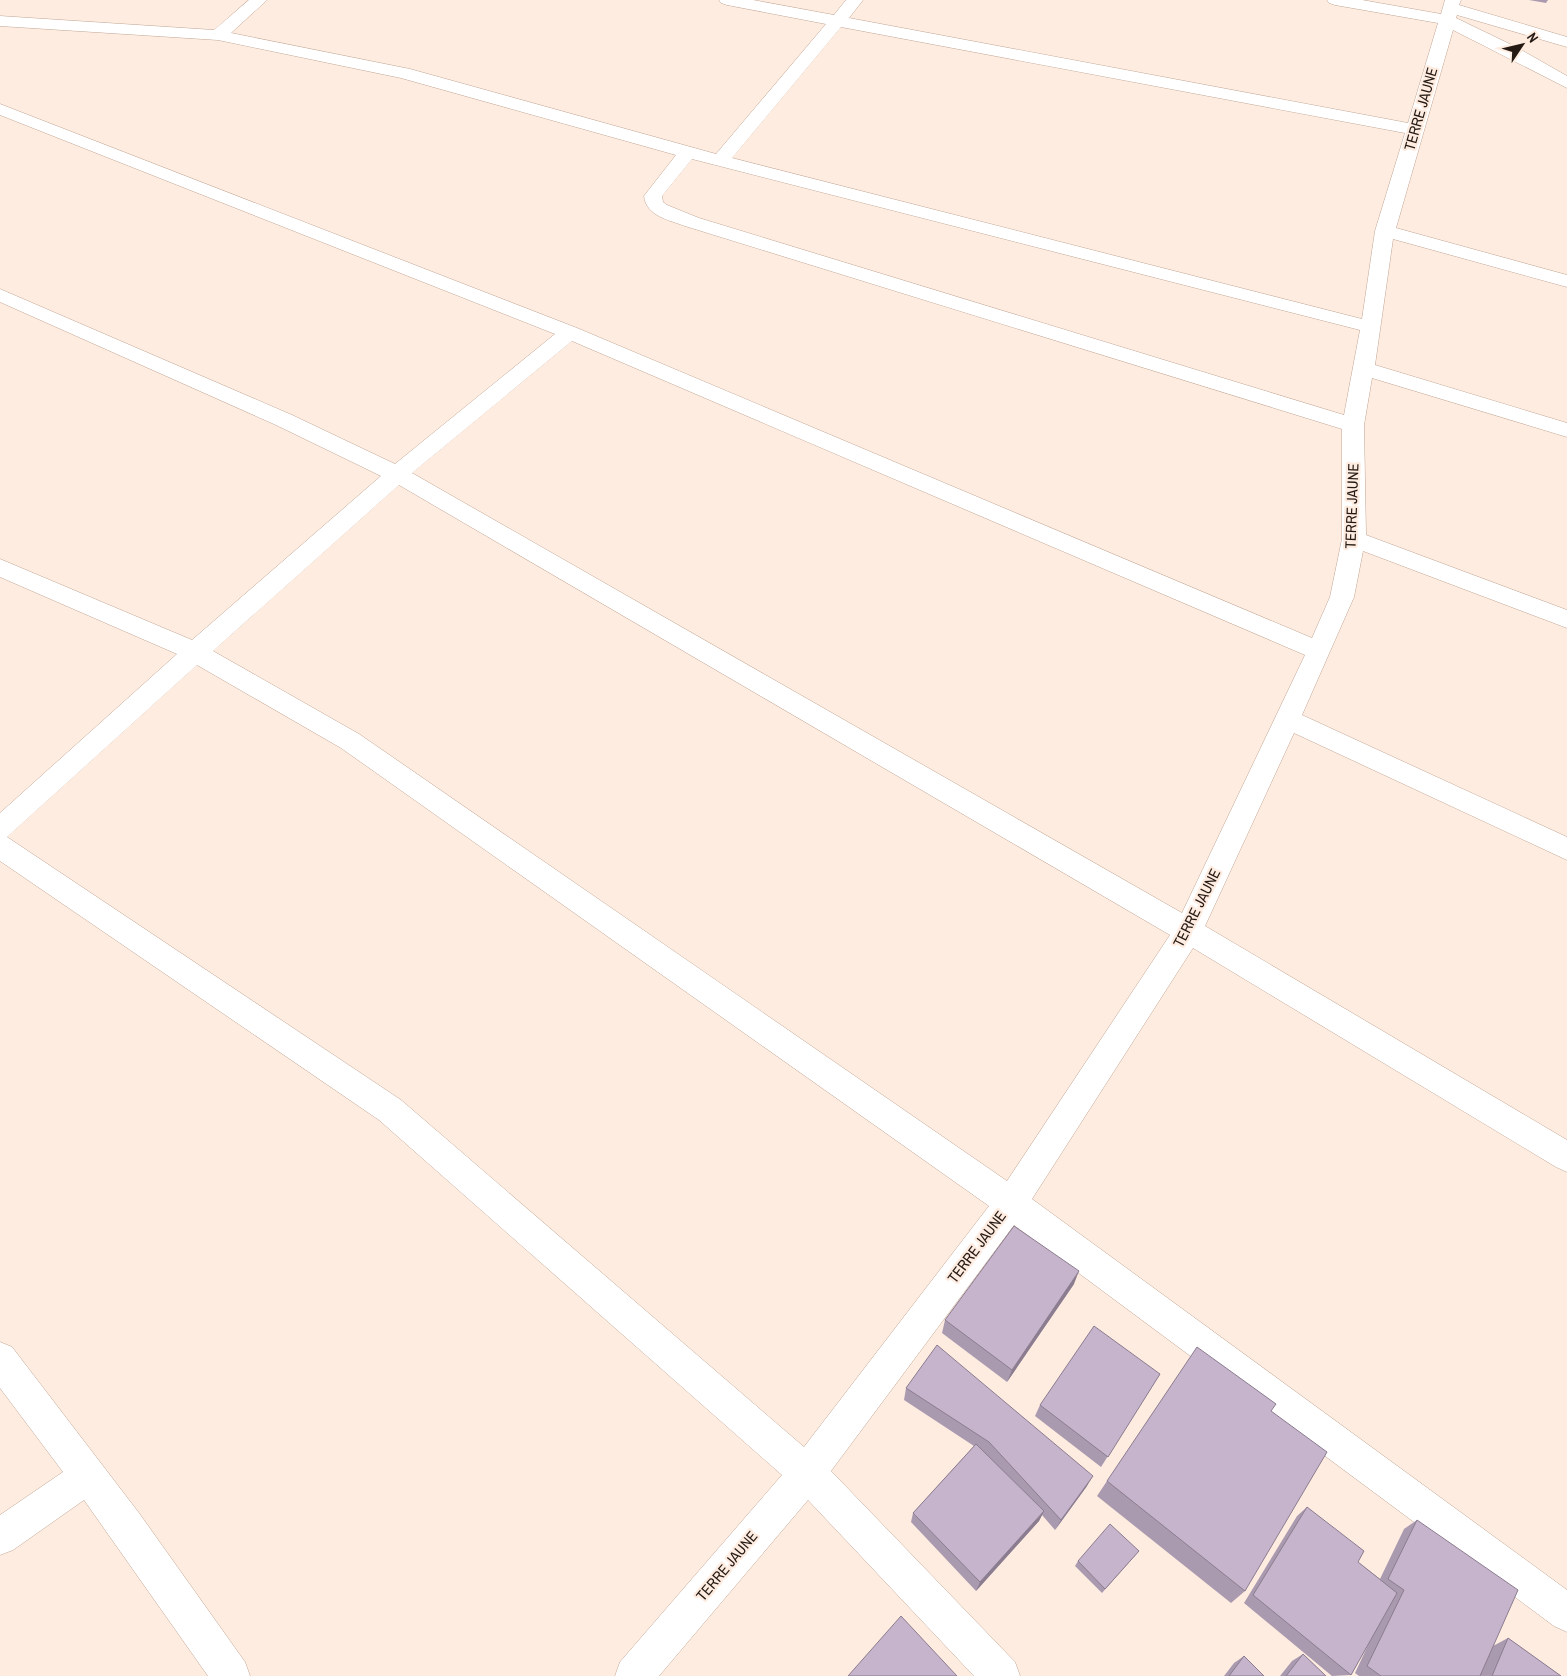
<svg xmlns="http://www.w3.org/2000/svg" width="1567" height="1676" viewBox="0 0 1567 1676" font-family="'Archivo Narrow',sans-serif">
<style>
.lines{fill:none;stroke-linecap:round;stroke-linejoin:round}
.minor-casing{stroke:#c1a694;stroke-width:1}
.minor{fill:#fff;fill-rule:evenodd}
.wall{fill:#aa9aaf}
.shaded-wall{fill:#8b7d8f}
.building{fill:#c6b3cc;stroke:#8b7d8f}
.labels{text-anchor:middle;stroke-width:4.5;stroke-linejoin:round;paint-order:stroke}
.street-label{font-size:15px;fill:#241a13;stroke:#feece1}
</style>
<rect width="100%" height="100%" fill="#feece1"/>
<g class="lines">
<g class="minor-casing">
<g id="minor">
<path d="M 249,0 L 267,0 L 231,33 L 410,69 L 716,154 L 826,24 L 727,5 L 721,3 L 719,0 L 753,0 L 834,15 L 846,0 L 863,0 L 849,18 L 1408,123 L 1438,23 L 1335,5 L 1329,3 L 1327,0 L 1362,0 L 1441,14 L 1445,0 L 1461,0 L 1459,5 L 1567,37 L 1567,47 L 1457,15 L 1456,18 L 1516,47 L 1567,76 L 1567,88 L 1453,30 L 1396,228 L 1567,275 L 1567,287 L 1393,239 L 1375,365 L 1567,423 L 1567,437 L 1372,378 L 1364,425 L 1366,535 L 1567,610 L 1567,628 L 1363,551 L 1354,597 L 1302,715 L 1567,837 L 1567,860 L 1294,733 L 1205,926 L 1567,1140 L 1567,1172 L 1556,1167 L 1193,948 L 1032,1199 L 1567,1590 L 1567,1632 L 1554,1626 L 1014,1225 L 831,1471 L 1015,1662 L 1020,1676 L 974,1676 L 808,1500 L 659,1676 L 615,1676 L 620,1662 L 782,1475 L 379,1120 L 0,861 L 0,813 L 177,654 L 0,577 L 0,559 L 192,640 L 381,476 L 276,425 L 0,302 L 0,289 L 292,415 L 395,464 L 555,334 L 0,115 L 0,104 L 577,328 L 1312,638 L 1330,597 L 1342,539 L 1342,429 L 685,226 C 669,220 646,216 644,196 L 676,155 L 401,78 L 218,40 L 0,26 L 0,16 L 214,30 ZM 841,27 L 1405,133 L 1375,231 L 1362,319 L 732,158 ZM 692,159 L 1360,330 L 1344,415 L 699,218 L 667,205 L 663,202 L 662,196 ZM 572,341 L 1305,655 L 1182,913 L 412,473 ZM 399,485 L 1170,935 L 1007,1181 L 359,734 L 213,651 ZM 197,665 L 341,748 L 989,1206 L 804,1447 L 401,1100 L 7,837 Z"/>
<polygon points="0,1342 12,1347 139,1513 245,1662 250,1676 208,1676 84,1500 13,1550 0,1555 0,1515 63,1472 0,1388"/>
</g>
</g>
<use href="#minor" class="minor"/>
</g>
<g class="wall">
<polygon points="1529,0 1548,0 1546,3"/>
<polygon points="1074,1284 1007,1382 942,1333 945,1320"/>
<polygon points="1160,1374 1101,1467 1035,1416 1040,1405"/>
<polygon points="906,1388 1087,1486 1055,1530 1042,1515 1039,1521 976,1591 911,1522 913,1513 974,1446 904,1400"/>
<polygon points="1271,1411 1245,1591 1231,1603 1097,1496 1107,1481"/>
<polygon points="1307,1507 1358,1562 1380,1579 1404,1529 1417,1520 1493,1646 1508,1638 1561,1676 1359,1676 1355,1673 1369,1643 1351,1675 1332,1676 1244,1603 1297,1516"/>
<polygon points="1139,1551 1102,1593 1075,1566 1078,1561"/>
<polygon points="1303,1654 1326,1676 1280,1676 1292,1661"/>
<polygon points="1244,1656 1264,1676 1224,1676 1234,1663"/>
</g>
<g class="shaded-wall">
<polygon points="1079,1271 1074,1284 1007,1382 1012,1370"/>
<polygon points="1093,1476 1087,1486 1055,1530 1061,1520"/>
<polygon points="1044,1511 1039,1521 976,1591 980,1582"/>
</g>
<g class="building">
<polygon points="1014,1226 1079,1271 1012,1370 945,1320"/>
<polygon points="1094,1326 1160,1374 1108,1457 1040,1405"/>
<polygon points="937,1345 1093,1476 1061,1520 989,1442 906,1388"/>
<polygon points="1197,1347 1276,1404 1271,1411 1327,1452 1245,1591 1107,1481"/>
<polygon points="976,1444 1044,1511 980,1582 913,1513"/>
<polygon points="1307,1507 1364,1551 1358,1562 1397,1593 1351,1675 1253,1595"/>
<polygon points="1417,1520 1518,1590 1480,1676 1381,1676 1367,1666 1404,1590 1388,1579"/>
<polygon points="1110,1524 1139,1551 1105,1589 1078,1561"/>
<polygon points="901,1616 957,1676 848,1676"/>
<polygon points="1508,1638 1561,1676 1492,1676"/>
<polygon points="1303,1654 1326,1676 1286,1676"/>
<polygon points="1244,1656 1264,1676 1229,1676"/>
</g>
<g class="labels">
<g class="street-label">
<text transform="translate(1421 109) rotate(-74)" y="5">TERRE JAUNE</text>
<text transform="translate(1352 506) rotate(-88)" y="5">TERRE JAUNE</text>
<text transform="translate(1197 908) rotate(-63)" y="5">TERRE JAUNE</text>
<text transform="translate(977 1247) rotate(-53)" y="5">TERRE JAUNE</text>
<text transform="translate(727 1566) rotate(-50)" y="5">TERRE JAUNE</text>
</g>
</g>
<g transform="translate(1522 45) rotate(55)" stroke="#feece1" stroke-width="4" paint-order="stroke">
<path d="M0-4L9 19L0 12L-9 19Z" fill="#241a13"/>
<text y="-8" font-size="14" font-weight="bold" text-anchor="middle" fill="#241a13">N</text>
</g>
</svg>
